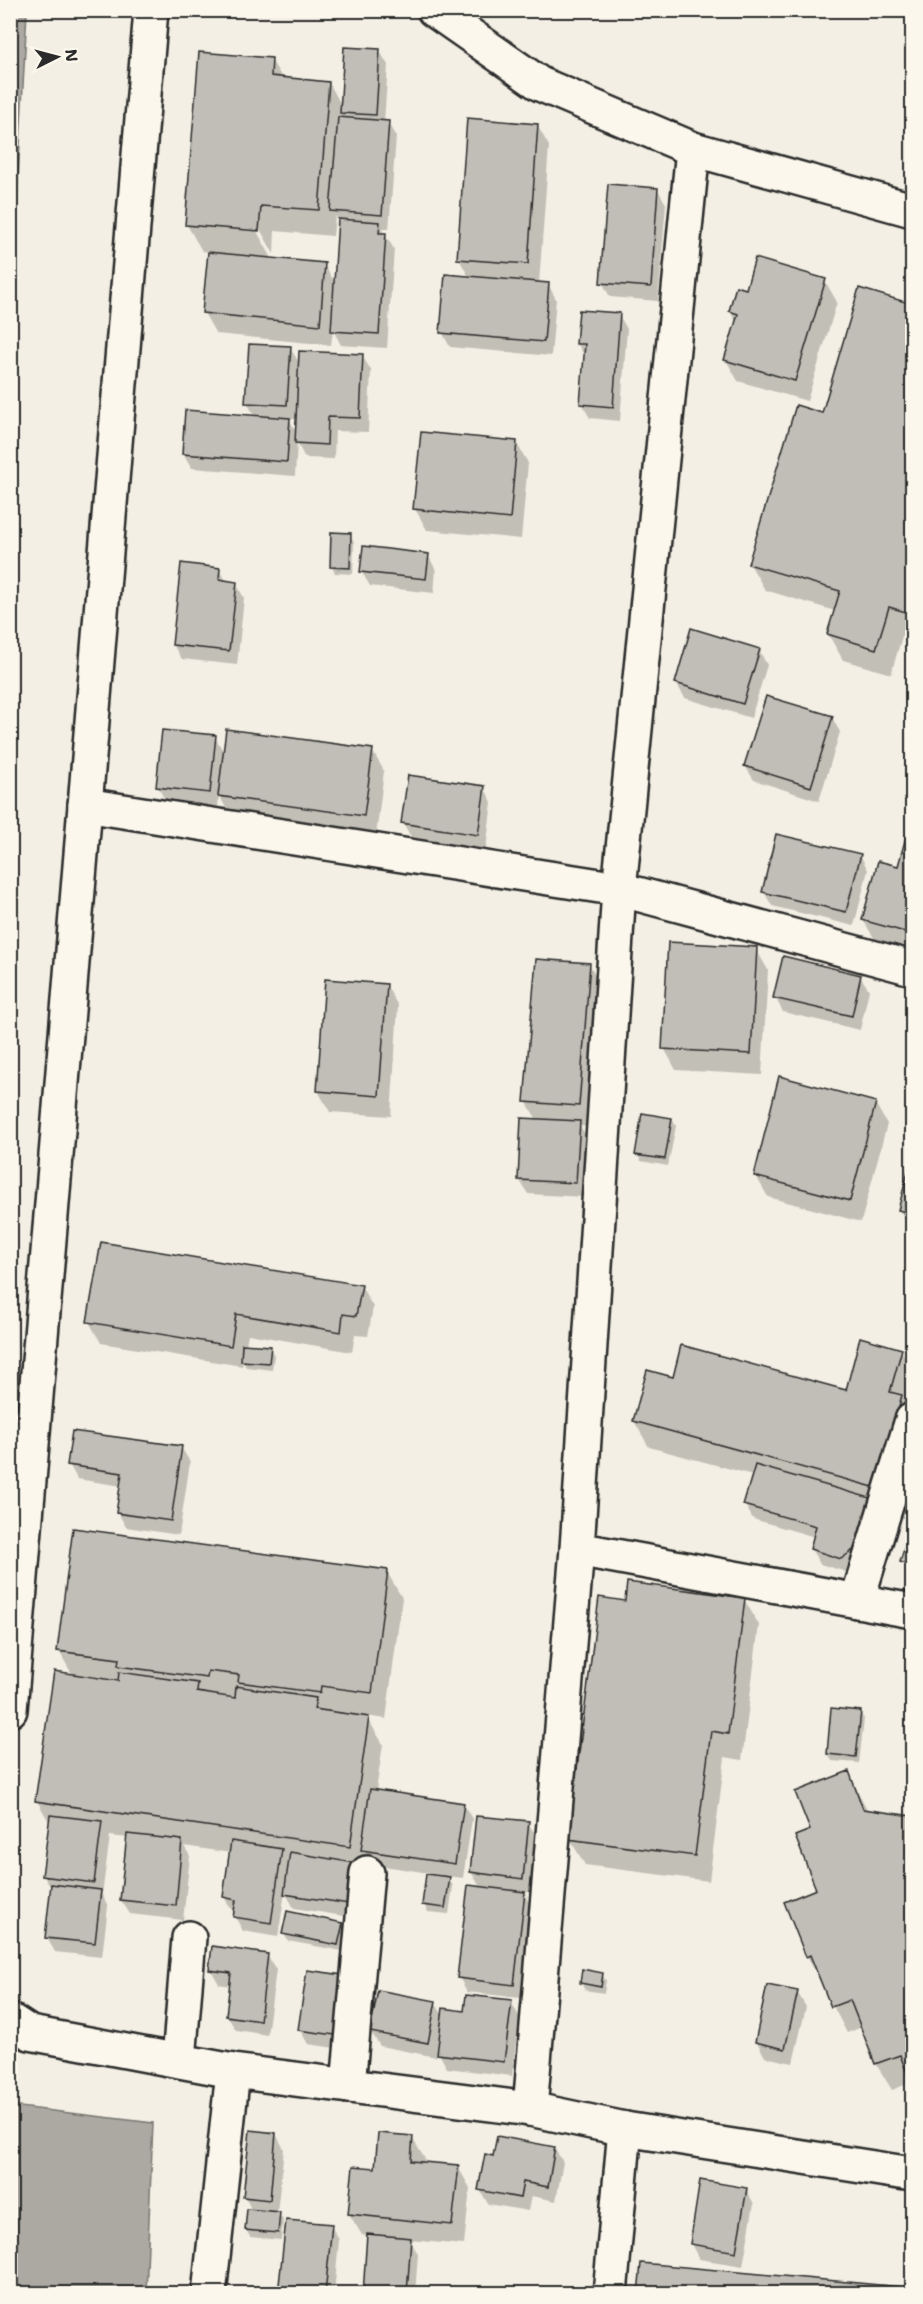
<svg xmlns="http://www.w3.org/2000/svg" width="923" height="2304" viewBox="0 0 923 2304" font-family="'Shantell Sans',sans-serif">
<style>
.water{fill:#aca9a2;stroke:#787772;stroke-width:1.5}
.shadow{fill:#0003;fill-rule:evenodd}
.building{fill:#c0beb6;stroke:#2b2b2b;stroke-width:1.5}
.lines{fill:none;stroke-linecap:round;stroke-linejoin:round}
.street-casing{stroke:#2b2b2b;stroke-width:38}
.secondary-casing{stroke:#2b2b2b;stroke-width:38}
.street{stroke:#fbf7ec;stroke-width:33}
.secondary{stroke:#fbf7ec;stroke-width:33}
</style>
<rect width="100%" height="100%" fill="#f3efe4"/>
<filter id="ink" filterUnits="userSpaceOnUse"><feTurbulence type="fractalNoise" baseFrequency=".0167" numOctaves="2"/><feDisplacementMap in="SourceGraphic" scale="12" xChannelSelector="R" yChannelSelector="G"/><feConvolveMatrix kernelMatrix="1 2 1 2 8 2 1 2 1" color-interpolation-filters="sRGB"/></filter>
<g filter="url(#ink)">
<g class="water">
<polygon points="11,10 27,11 11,312 10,11"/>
<polygon points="11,2106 153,2123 146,2293 11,2293"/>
</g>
<g class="shadow">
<path d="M 379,50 L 388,65 L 384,122 L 388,123 L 396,137 L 389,229 L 381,228 L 394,249 L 387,348 L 341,345 L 333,330 L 331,345 L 216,334 L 204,313 L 210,252 L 202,251 L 187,225 L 271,60 L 283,79 L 329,83 L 342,106 ZM 335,216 L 340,224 L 336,284 L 324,265 L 273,260 L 254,226 L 257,224 L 274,254 L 275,231 L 333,236 Z"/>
<polygon points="537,125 549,146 539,284 548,284 556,299 551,356 450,347 442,332 469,277 459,259"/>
<polygon points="658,190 666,204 658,301 610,297 602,282"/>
<polygon points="825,281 837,302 807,401 738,381 726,360 737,323 730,311 747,291"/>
<polygon points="860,290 912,306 912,635 903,633 891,674 843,660 828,634 835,611 765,590 750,564 823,414"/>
<polygon points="619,315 627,329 620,421 590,418 582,404 585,357 577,343"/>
<path d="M 290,348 L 300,364 L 362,356 L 371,370 L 368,432 L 335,431 L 334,459 L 305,458 L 297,443 L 295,476 L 192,468 L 183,454 L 255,417 L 247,402 ZM 289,419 L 298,419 L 297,433 Z"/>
<polygon points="516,442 528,463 521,539 427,530 415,509"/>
<polygon points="350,535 354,542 353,574 335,573 331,566"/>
<polygon points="428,555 436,570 434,593 370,586 361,571"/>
<polygon points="219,569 227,582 236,583 244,598 237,665 182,659 173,645"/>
<polygon points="759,650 767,665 751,718 685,698 676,683"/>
<polygon points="832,718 840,732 819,801 754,780 745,766"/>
<polygon points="215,737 225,754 372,750 384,771 376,836 231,817 219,795 218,807 166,802 158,787"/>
<polygon points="484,787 492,802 486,849 411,837 403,823"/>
<polygon points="908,835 912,836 912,955 879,946 863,920 899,868"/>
<polygon points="860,855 868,870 854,926 772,906 764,892"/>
<polygon points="756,949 768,970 762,1075 676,1070 664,1048"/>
<polygon points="589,964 601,985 590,1127 580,1126 587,1137 584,1197 528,1194 519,1179 537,1120 526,1101"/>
<polygon points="860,976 869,990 860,1030 783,1012 775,997"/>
<polygon points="386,985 398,1006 391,1116 330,1112 318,1091"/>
<polygon points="875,1103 887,1124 861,1222 768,1197 756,1176"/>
<polygon points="672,1119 676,1126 668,1166 641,1161 637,1154"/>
<polygon points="912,1161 912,1225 908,1224 899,1209"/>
<polygon points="361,1286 373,1307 368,1336 355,1335 352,1352 248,1334 246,1345 270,1348 274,1355 272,1370 246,1367 243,1362 242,1366 101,1343 89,1322"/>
<polygon points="901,1350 912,1370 912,1389 850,1573 820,1564 811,1549 815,1537 753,1519 745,1505 753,1475 649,1447 634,1421 674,1378 847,1392"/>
<polygon points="181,1447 190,1462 179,1535 126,1527 118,1513 122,1486 77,1479 69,1464"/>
<polygon points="912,1527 912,1577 902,1562"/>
<polygon points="387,1572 402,1598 386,1719 366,1716 383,1744 376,1791 464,1805 472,1819 463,1878 447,1876 453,1886 449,1914 428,1912 424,1905 442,1875 371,1864 356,1918 294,1908 285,1892 278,1937 243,1931 235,1917 235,1912 233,1912 224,1897 231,1853 184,1846 190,1856 183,1920 130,1914 121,1900 128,1838 110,1836 102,1895 108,1906 102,1957 55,1952 47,1938 52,1890 44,1876 51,1825 37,1801 73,1676 59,1651"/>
<polygon points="744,1599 759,1625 742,1760 725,1757 709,1881 585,1865 570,1839 626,1602"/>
<polygon points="860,1712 864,1719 859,1763 832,1761 828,1754"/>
<polygon points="848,1773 868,1811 912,1817 912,2082 892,2090 876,2064 862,2027 847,2033 807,1956 818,1890 812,1831"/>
<polygon points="528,1823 537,1837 531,1892 523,1892 532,1908 521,1998 467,1992 459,1977 481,1888 471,1872"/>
<polygon points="342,1924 346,1931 342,1951 288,1941 284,1934"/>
<polygon points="267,1955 276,1970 267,2035 236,2030 227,2016 231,1986 219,1984 211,1970"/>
<polygon points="602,1974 606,1981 604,1993 585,1990 581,1983"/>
<polygon points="342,1977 342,2049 308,2044 300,2030"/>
<polygon points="797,1992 806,2007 793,2063 765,2057 757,2042"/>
<polygon points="435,2002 443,2016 511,2002 519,2016 512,2076 447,2068 437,2050 436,2057 380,2046 371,2032"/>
<polygon points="276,2134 284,2149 277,2213 283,2220 281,2240 250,2237 246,2230 252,2211 245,2197"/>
<polygon points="412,2138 425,2159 424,2163 458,2167 470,2188 464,2245 410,2240 418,2254 415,2294 364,2294 368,2236 362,2235 349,2214 376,2170"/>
<polygon points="554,2148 563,2162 556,2201 531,2196 528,2211 488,2204 480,2190 495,2157"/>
<polygon points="746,2189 754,2204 743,2266 699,2259 691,2244"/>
<polygon points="331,2226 339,2240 334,2294 280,2294"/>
</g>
<g class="building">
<polygon points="344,47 380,49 376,115 340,113"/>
<polygon points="199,52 272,58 271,76 329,82 319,210 261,206 259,231 185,225"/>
<polygon points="338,117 389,121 382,215 330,211"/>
<polygon points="467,118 538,124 528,264 457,259"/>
<polygon points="608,184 658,188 651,287 600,283"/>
<polygon points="338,219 380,222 379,233 386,233 379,334 331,331"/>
<polygon points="208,252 325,263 320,325 202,313"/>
<polygon points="755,258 826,279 795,381 724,360 738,314 729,311 736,286 746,289"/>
<polygon points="445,274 549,283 544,342 440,333"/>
<polygon points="859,288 912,304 912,614 889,607 876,649 827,634 840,591 748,564 796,405 822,413"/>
<polygon points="579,310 620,313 613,407 580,404 585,344 576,344"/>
<polygon points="249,344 291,346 287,405 245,403"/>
<polygon points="299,351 363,354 360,418 328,417 327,445 295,443"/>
<polygon points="185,410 290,418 287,462 182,454"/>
<polygon points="421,432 517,441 510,519 413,509"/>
<polygon points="331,532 351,533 350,568 330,567"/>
<polygon points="363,546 429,554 426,579 360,572"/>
<polygon points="181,563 220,568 219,579 237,582 229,651 172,645"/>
<polygon points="691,628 760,649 743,704 675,683"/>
<polygon points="766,696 833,716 811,787 744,766"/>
<polygon points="226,729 373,749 364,816 218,796"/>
<polygon points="162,730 216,735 210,793 156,787"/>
<polygon points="408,775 485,786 478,835 401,823"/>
<polygon points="907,833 912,834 912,934 862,920 878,861 898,866"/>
<polygon points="776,834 861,854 846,912 762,892"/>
<polygon points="668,942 757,947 751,1054 662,1049"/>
<polygon points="783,956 861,975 852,1016 773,998"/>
<polygon points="536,959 590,963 579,1106 524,1102"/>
<polygon points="325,979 387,984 379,1096 317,1091"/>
<polygon points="779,1076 876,1102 850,1201 754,1176"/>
<polygon points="642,1113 672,1118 665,1159 635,1155"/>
<polygon points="521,1118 580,1121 576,1183 518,1180"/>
<polygon points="912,1156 912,1214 898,1210"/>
<polygon points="101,1242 362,1285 356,1316 343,1314 341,1332 236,1314 231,1346 87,1322"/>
<polygon points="860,1337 902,1349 890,1392 902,1395 877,1488 633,1421 647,1370 673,1377 681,1345 846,1390"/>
<polygon points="242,1344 271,1346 269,1363 241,1361"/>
<polygon points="72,1431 182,1446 171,1521 116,1513 122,1473 67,1465"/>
<polygon points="755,1465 870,1498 856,1548 841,1559 810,1549 816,1526 743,1505"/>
<polygon points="912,1523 912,1566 900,1562"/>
<polygon points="73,1528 388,1570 372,1693 321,1686 320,1693 238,1682 239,1675 208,1671 207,1678 118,1666 119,1659 57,1651"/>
<polygon points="627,1582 745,1598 728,1734 711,1731 695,1856 568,1839 599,1597 625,1601"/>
<polygon points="54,1671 118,1681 119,1672 198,1683 197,1692 235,1698 236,1686 316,1698 314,1709 369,1717 350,1847 35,1801"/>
<polygon points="831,1708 861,1711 856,1757 827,1754"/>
<polygon points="849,1771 863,1809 912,1816 912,2077 909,2078 900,2055 875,2064 850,2000 831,2007 810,1955 806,1957 784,1902 816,1889 795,1836 810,1830 795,1792"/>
<polygon points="370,1789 464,1803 455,1864 361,1850"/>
<polygon points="50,1815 102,1821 94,1883 42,1876"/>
<polygon points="476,1816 529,1821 523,1879 470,1872"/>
<polygon points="127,1834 182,1840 176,1906 120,1900"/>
<polygon points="231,1841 282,1849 271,1923 233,1917 236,1900 223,1897"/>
<polygon points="290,1852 355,1863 349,1904 284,1894"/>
<polygon points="426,1874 450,1877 445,1908 422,1905"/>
<polygon points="51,1884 101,1890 95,1943 45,1938"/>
<polygon points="468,1885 525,1892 514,1985 457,1978"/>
<polygon points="287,1911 343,1923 338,1945 282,1934"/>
<polygon points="212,1946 268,1954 260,2021 226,2016 231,1973 209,1970"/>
<polygon points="582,1969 603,1973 601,1987 580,1983"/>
<polygon points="307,1970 343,1975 335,2035 298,2030"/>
<polygon points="767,1985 798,1991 785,2049 755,2042"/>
<polygon points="378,1990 436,2001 428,2043 370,2032"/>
<polygon points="466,1995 512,2000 504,2062 437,2054 443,2008 464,2011"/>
<polygon points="250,2130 276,2133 270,2200 243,2197"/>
<polygon points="378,2133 413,2136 411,2161 459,2165 452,2225 348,2214 353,2166 375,2168"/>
<polygon points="497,2136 555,2147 548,2187 523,2182 520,2198 478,2190 485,2154 493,2156"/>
<polygon points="700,2180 747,2188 736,2252 690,2244"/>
<polygon points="247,2209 280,2212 278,2233 245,2230"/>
<polygon points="286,2220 332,2224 325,2294 278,2294"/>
<polygon points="367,2234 411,2238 407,2294 363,2294"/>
<polygon points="641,2263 912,2288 912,2294 638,2294"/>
</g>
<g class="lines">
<g class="street-casing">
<g id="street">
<polyline points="85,805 619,889 912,968"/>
<polyline points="577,1549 912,1611"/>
<polyline points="857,1601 912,1420"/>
<polyline points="10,1710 151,10"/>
<polyline points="10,2020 30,2033 233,2071 530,2109 625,2129 912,2174"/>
<polyline points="179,2060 189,1938"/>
<polyline points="348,2086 367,1873"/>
<polyline points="530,2109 577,1549 619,889 693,149"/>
<polyline points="209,2294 233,2071"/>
<polyline points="610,2294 625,2129"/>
</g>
</g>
<g class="secondary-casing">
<polyline id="secondary" points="434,10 540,84 693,149 912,210"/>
</g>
<use href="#street" class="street"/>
<use href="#secondary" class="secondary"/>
</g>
</g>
<rect width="923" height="2304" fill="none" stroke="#fbf7ec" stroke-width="36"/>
<rect x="18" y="18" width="887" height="2268" fill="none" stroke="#2b2b2b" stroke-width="2" filter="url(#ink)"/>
<g transform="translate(57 57) rotate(84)" stroke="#fbf7ec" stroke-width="4.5" paint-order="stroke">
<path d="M0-4.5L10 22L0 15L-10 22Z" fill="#2b2b2b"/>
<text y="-9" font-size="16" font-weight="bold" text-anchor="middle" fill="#2b2b2b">N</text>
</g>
</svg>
